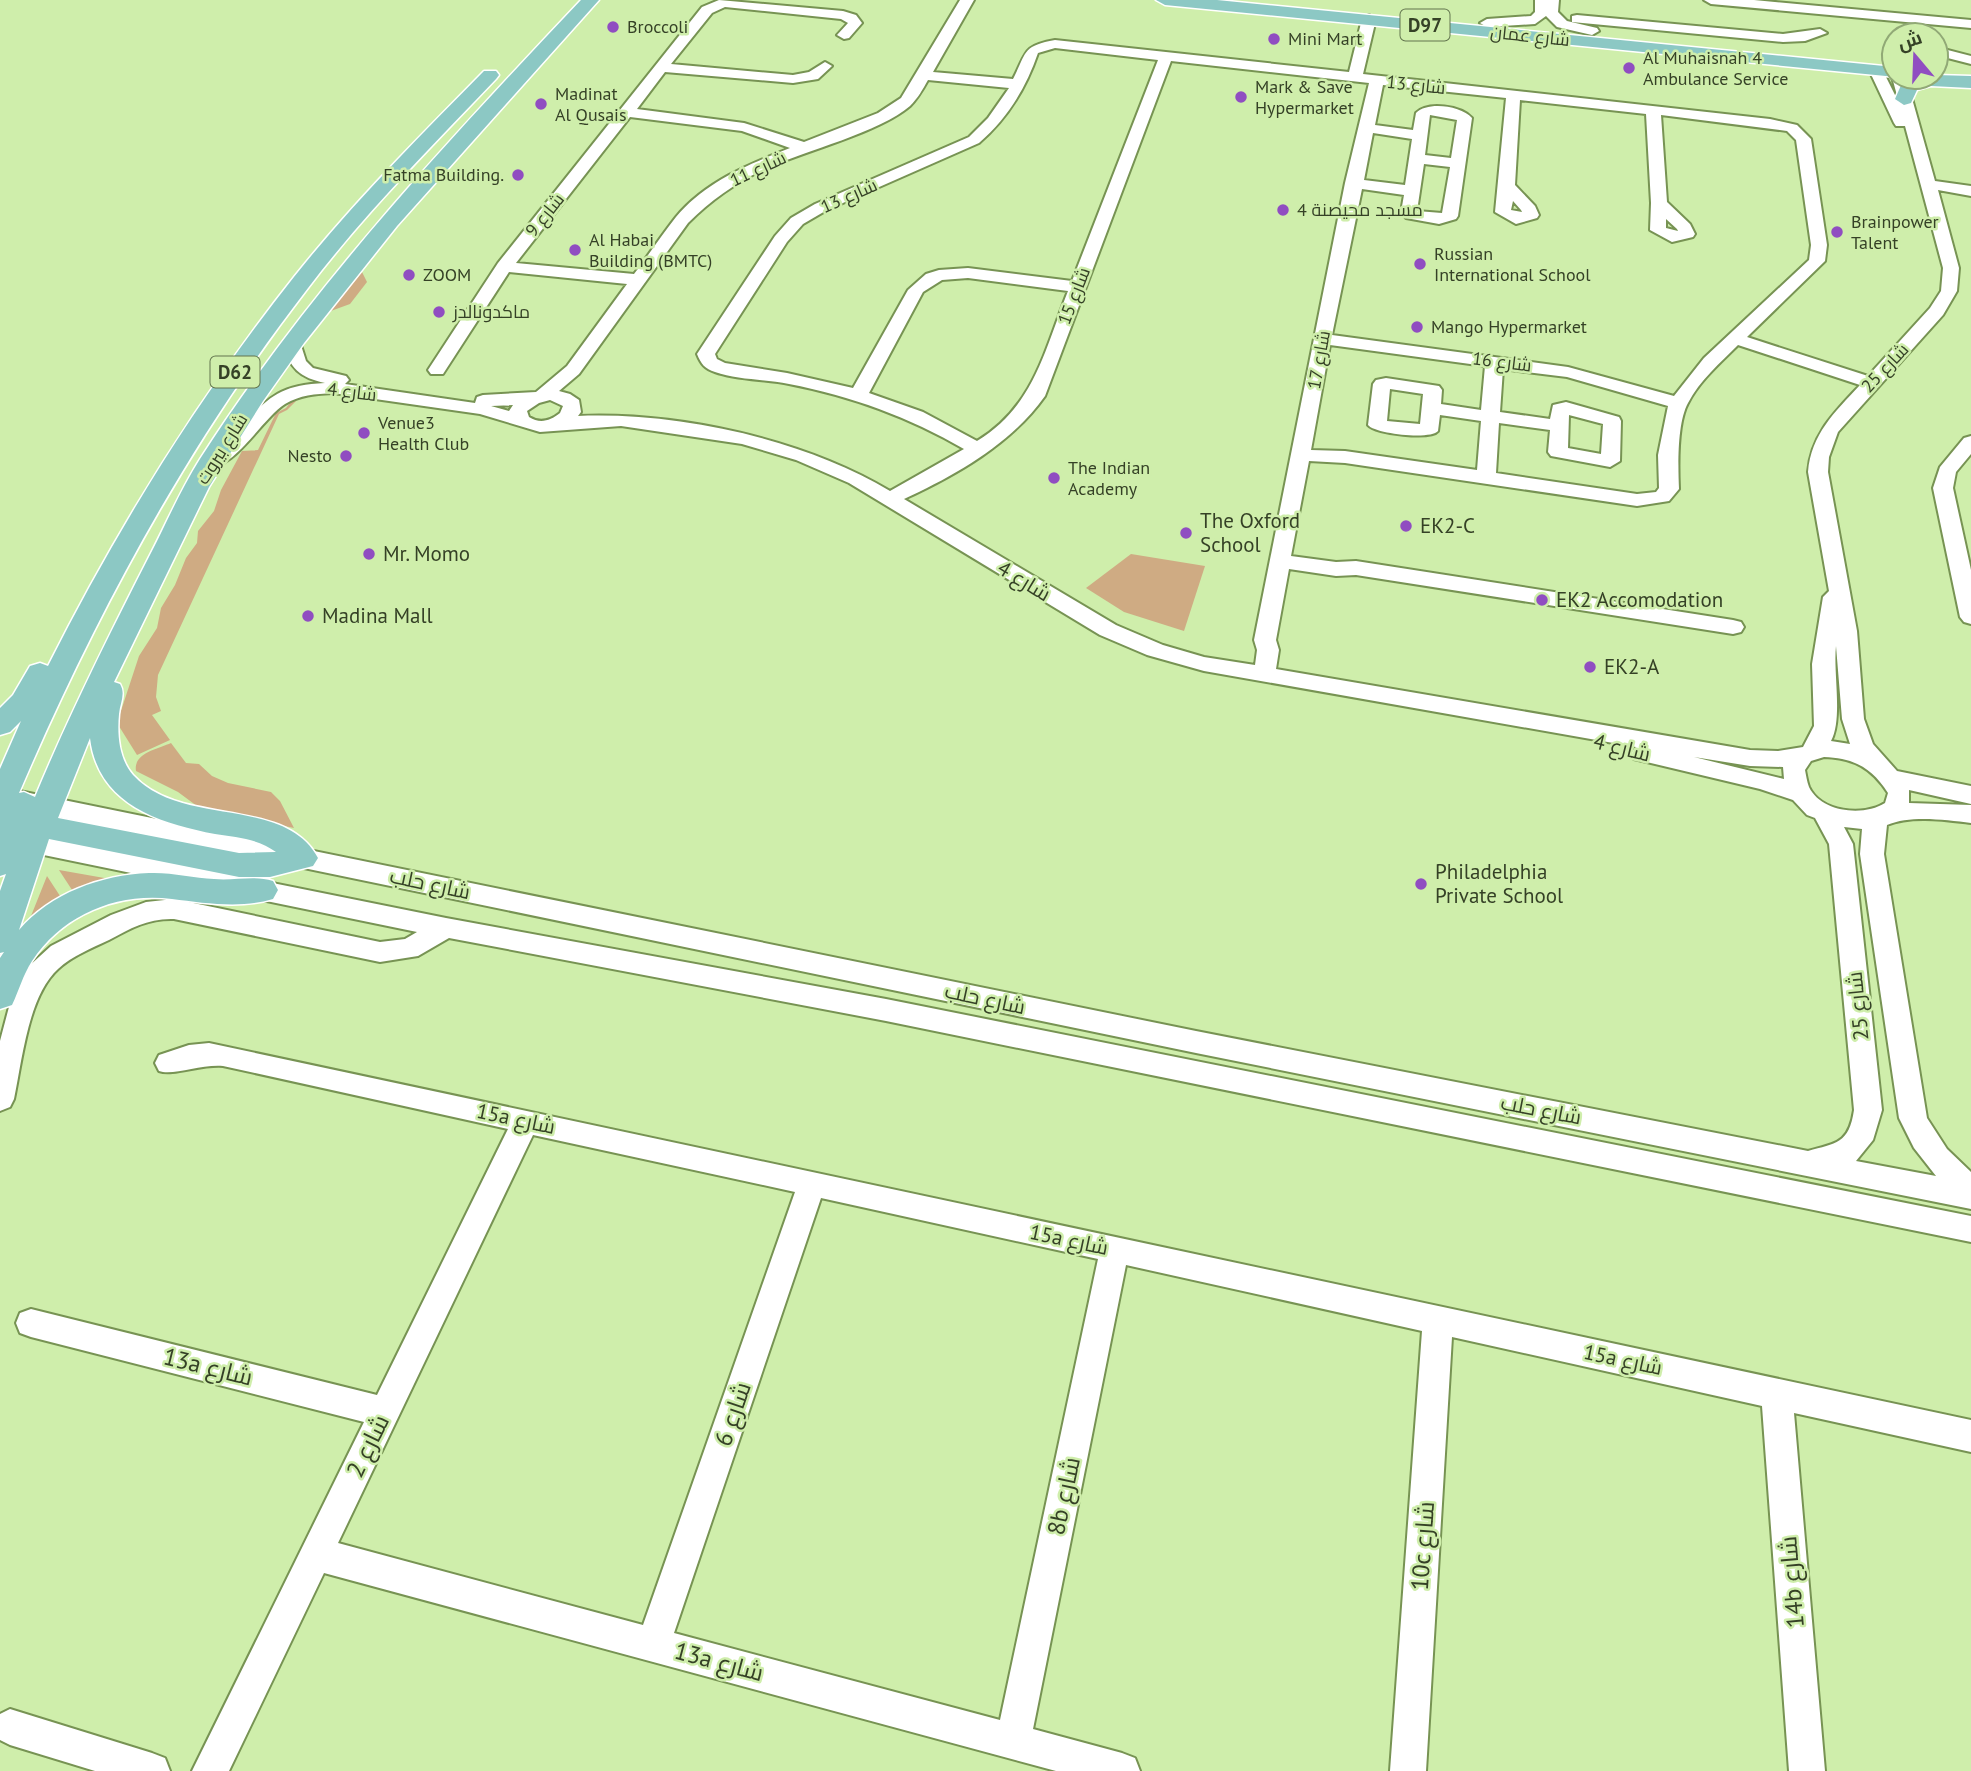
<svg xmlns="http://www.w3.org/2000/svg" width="1971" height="1771" viewBox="0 0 1971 1771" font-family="'PT Sans',Cairo,sans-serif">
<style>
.green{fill:#cfab83}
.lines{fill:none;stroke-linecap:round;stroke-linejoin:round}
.minor-casing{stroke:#779353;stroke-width:4}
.major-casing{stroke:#fff;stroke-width:3}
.minor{fill:#fff;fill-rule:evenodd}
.major{fill:#8cc8c4;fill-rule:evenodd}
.poi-dot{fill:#904dc1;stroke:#cfeeab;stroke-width:2.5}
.labels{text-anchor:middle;stroke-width:5;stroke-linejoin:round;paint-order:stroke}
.far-poi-label{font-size:18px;fill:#354126;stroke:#cfeeab;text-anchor:start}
.far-street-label{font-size:18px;fill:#354126;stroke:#cfeeab}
.shield{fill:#cfeeab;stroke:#63754e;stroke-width:2}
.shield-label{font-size:19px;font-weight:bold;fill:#354126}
.poi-label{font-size:21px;fill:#354126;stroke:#cfeeab;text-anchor:start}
.street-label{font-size:21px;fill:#354126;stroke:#cfeeab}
.near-street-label{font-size:24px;fill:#354126;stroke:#cfeeab}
</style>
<rect width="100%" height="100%" fill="#cfeeab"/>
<g class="green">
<polygon points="361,270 367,282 350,304 328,312"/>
<polygon points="300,397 287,410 279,414 158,675 156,697 161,711 152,715 170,740 137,755 117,723 139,656 157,628 161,608 175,585 186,558 197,543 198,531 214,511 221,490 242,451 258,450 276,413 286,408 293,399"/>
<polygon points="1131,554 1205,566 1184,631 1124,612 1086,588"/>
<path d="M 171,743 L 186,763 L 199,764 L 212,776 L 228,783 L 271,792 L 280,801 L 294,828 L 201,809 L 178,792 L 136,771 C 133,753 158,749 171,743 Z"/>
<polygon points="59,870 110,879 74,893"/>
<polygon points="47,876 62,899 29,921"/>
</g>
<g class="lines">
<g class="minor-casing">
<g id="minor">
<path d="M 719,0 L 843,11 L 856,15 L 862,23 L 849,38 L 844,39 L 837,35 L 848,23 L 841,19 L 725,7 L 712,13 L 671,64 L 793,75 L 809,72 L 825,62 L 832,66 L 818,79 L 793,83 L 665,72 L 637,109 L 744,123 L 804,142 L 878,113 L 901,98 L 960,0 L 974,0 L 933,72 L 1013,79 C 1027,52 1022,46 1055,40 L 1349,72 L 1362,19 L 1369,15 L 1376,19 L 1363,74 L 1770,119 L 1797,125 L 1811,139 L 1827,245 L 1825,261 L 1747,337 L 1868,376 L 1930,308 L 1941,291 L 1943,268 L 1905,126 L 1896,126 L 1894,123 L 1869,70 L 1876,66 L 1881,67 L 1899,103 L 1892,77 L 1894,74 L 1894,77 L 1906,77 L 1935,181 L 1971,186 L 1971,196 L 1938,190 L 1959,268 L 1957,291 L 1943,315 L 1838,432 L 1829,457 L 1828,472 L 1857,631 L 1864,719 L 1873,744 L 1897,771 L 1971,786 L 1971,804 L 1909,790 L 1909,803 L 1971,805 L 1971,823 C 1945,820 1911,815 1887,825 L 1884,854 L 1927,1118 L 1947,1149 L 1971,1172 L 1971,1209 L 1196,1053 L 0,805 L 0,787 L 1196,1031 L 1808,1151 C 1836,1143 1849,1144 1854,1110 L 1829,844 L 1815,818 L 1807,815 L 1793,800 L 1760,789 L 1634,759 L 1631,753 L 1636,747 L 1204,671 L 1147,655 L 1100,635 L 849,483 L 796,460 L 742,444 L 621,426 L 540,432 L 480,414 L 333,393 C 315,394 300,395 285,404 C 262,418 232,474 204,467 L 201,463 C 209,453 221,447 230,438 C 265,404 271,385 325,383 C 301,378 288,368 284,343 L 287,339 L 299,339 L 306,361 L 313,368 L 346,376 L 349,380 L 345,384 L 475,403 L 477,397 L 483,395 L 536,392 L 567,366 L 627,284 L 509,272 L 443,374 L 431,374 L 428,370 L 498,263 L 702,7 ZM 1055,48 L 1158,60 L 1072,281 L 968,268 L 939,270 L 926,274 L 908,290 L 853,388 L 787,373 L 725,363 L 717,359 L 715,354 L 787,242 L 803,224 L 827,210 L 979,143 C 1007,119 1026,88 1038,53 ZM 1171,61 L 1369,83 L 1345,183 L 1254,640 L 1257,650 L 1255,665 L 1204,657 L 1163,645 L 1116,625 L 904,499 C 956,475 1011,444 1045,396 ZM 928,80 L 1009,88 L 988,118 L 969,137 L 815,204 L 791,218 L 775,236 L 697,354 C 701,364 705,369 715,372 C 737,380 765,379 789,384 C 851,396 909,417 964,449 L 890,491 C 803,439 679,412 578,416 L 581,412 L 579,400 L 570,394 L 559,391 L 579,374 L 688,223 C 711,200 736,182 767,168 C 805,151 880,132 910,106 C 918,98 923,89 928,80 ZM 1383,85 L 1506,98 L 1495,212 L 1516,224 L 1537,218 L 1539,215 L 1535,206 L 1515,185 L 1520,100 L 1646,114 L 1651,203 L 1650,230 L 1672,242 L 1693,237 L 1695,234 L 1690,224 L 1667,202 L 1661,115 L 1787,131 L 1796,140 L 1811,245 L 1809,260 L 1704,358 L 1674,396 L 1568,367 L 1332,335 L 1362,189 L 1404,195 L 1401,212 L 1406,218 L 1439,224 L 1456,219 L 1458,216 L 1472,118 C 1461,106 1428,101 1416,113 L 1413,130 L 1375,125 ZM 1430,115 L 1457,120 L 1451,158 L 1425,155 ZM 630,117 L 742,131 L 790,148 C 749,164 705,182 676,217 C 661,236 648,256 634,274 L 516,263 ZM 1373,133 L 1412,139 L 1405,185 L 1364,180 ZM 1424,164 L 1450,167 L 1442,213 L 1417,211 ZM 1513,201 L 1521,210 L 1522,212 L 1511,210 ZM 1666,219 L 1677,229 L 1678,231 L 1666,228 ZM 968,278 L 1068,291 C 1045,349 1034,407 977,441 L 923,412 L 869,393 L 923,292 L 942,280 ZM 1330,345 L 1485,366 L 1481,410 L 1441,404 L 1442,390 L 1439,386 L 1386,378 L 1376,380 L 1373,384 L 1368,425 C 1375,434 1431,440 1438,431 L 1440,415 L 1481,421 L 1477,470 L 1345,451 L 1311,450 ZM 1738,345 L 1860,385 C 1835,412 1811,434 1808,472 L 1829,591 L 1823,597 L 1812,664 L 1814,726 L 1803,747 L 1778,751 L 1750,750 L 1276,669 L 1279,650 L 1276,640 L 1289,569 L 1336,576 L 1356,575 L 1733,634 L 1741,632 L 1744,627 L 1741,622 L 1733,620 L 1356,561 L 1336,562 L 1291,556 L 1309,461 L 1345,463 L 1637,506 L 1669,501 L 1679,489 C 1678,466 1677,423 1688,403 C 1699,381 1721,362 1738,345 ZM 1503,369 L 1567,377 L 1668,406 L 1658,455 L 1659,488 L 1656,492 L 1637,494 L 1496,473 L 1499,423 L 1550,430 L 1548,452 L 1551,456 L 1610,467 L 1620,461 L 1621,421 L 1619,417 L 1566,402 L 1553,405 L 1550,419 L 1500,412 ZM 1390,389 L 1423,394 L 1420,424 L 1387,421 ZM 550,400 L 563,406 L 560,413 C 550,421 540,424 529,417 L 527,411 L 539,403 ZM 513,405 L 509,411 L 491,406 ZM 1569,415 L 1603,424 L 1601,454 L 1568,448 ZM 1836,646 L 1842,719 L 1850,744 L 1831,741 C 1843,719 1833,673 1836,646 ZM 1694,757 L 1750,766 L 1783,767 L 1784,779 ZM 1824,757 C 1854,758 1872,768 1888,793 L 1885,803 C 1863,817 1821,812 1809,787 C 1807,782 1806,775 1805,770 L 1811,761 ZM 1844,827 L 1862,829 L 1860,854 L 1899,1118 L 1914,1148 L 1936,1176 L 1856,1161 L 1873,1140 L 1882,1110 L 1853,844 Z"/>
<polygon points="1535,0 1559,0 1558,12 1567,21 1597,28 1599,31 1592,35 1557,27 1546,16 1535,24 1487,27 1480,23 1487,19 1531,16 1535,12"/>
<polygon points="1704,0 1754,0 1971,20 1971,28 1711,4"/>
<polygon points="1577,15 1783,34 1820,29 1827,33 1805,41 1783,42 1572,22 1572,16"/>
<polygon points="1936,47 1971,56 1971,64 1936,55"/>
<polygon points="1971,436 1971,454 1956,472 1953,488 1971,570 1971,624 1964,622 1960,617 1933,488 1940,467 1964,438"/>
<path d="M 0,828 L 446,918 L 886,999 L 1971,1216 L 1971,1242 L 886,1021 L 449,938 L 418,956 L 380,962 L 174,919 C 149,918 131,928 109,940 C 92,948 72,956 58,969 C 28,996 22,1061 14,1099 L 10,1107 L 0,1111 L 0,1041 L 9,1007 L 28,967 L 51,946 L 111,915 L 146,902 L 174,899 L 380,942 L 405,939 L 417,932 L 0,846 Z"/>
<path d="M 209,1043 L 1971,1420 L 1971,1452 L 1794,1413 L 1825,1771 L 1789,1771 L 1762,1406 L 1452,1337 L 1426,1771 L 1390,1771 L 1422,1331 L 1126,1265 L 1033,1729 L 1122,1753 L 1135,1758 L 1140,1771 L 1056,1771 L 324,1573 L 229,1771 L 192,1771 L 364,1422 L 31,1337 L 20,1333 L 16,1323 L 20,1313 L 31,1309 L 377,1395 L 508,1129 L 223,1066 C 201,1064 173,1076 159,1071 L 155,1063 L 159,1055 L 189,1045 ZM 533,1135 L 795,1192 L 643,1625 L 338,1543 ZM 821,1198 L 1098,1259 L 1000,1720 L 674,1633 Z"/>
<polygon points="10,1709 152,1753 165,1758 170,1771 95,1771 10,1745 0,1740 0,1714"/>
</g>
</g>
<g class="major-casing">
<g id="major">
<path d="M 581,0 L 599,0 L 397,226 L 304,343 L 263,401 L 209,487 L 114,682 L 120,684 C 126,694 120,703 119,714 C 117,735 119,759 133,775 C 181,828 284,795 318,858 L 313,866 L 270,877 L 239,877 L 49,839 L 19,930 C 51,893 101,875 149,873 C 171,872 193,878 214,879 C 234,881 255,875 273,881 L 278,890 L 273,899 C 240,909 205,903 172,899 C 118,892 63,914 32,961 C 23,975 19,990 12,1005 L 0,1009 L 0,958 L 4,952 L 0,953 L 0,891 L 6,874 L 0,876 L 0,769 L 21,721 L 10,732 L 0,735 L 0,708 L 13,695 L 30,666 L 40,663 L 48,666 C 117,529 198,398 294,277 C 352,204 418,138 484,71 L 496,71 L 499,75 L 496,79 C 432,146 365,213 308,288 C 188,443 96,613 19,793 L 24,792 L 35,797 C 70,713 110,633 151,553 C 167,522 181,489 200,459 C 308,291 444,145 581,0 ZM 90,738 C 98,804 158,823 215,834 C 236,837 259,839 276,852 L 239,853 L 58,818 Z"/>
<polygon points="1156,0 1217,0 1894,67 1896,77 1165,5"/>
<polygon points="1936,75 1971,76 1971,88 1931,86 1917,90 1911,103 1904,105 1895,99 1902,83 1919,77 1936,77"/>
</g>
</g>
<use href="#minor" class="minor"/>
<use href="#major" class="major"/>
</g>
<g class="poi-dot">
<circle cx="613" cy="27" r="7"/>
<circle cx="1274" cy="39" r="7"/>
<circle cx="1629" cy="68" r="7"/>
<circle cx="1241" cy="97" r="7"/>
<circle cx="541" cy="104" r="7"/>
<circle cx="518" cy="175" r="7"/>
<circle cx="1283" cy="210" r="7"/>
<circle cx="1837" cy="232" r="7"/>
<circle cx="575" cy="250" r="7"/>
<circle cx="1420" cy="264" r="7"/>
<circle cx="409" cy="275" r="7"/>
<circle cx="439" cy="312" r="7"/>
<circle cx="1417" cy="327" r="7"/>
<circle cx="364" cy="433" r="7"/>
<circle cx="346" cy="456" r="7"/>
<circle cx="1054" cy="478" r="7"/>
<circle cx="1406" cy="526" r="7"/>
<circle cx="1186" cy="533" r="7"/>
<circle cx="369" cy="554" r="7"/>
<circle cx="1542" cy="600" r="7"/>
<circle cx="308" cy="616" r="7"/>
<circle cx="1590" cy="667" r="7"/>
<circle cx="1421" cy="884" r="7"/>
</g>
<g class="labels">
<g class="far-poi-label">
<text x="627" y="33">Broccoli</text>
<text x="1288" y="45">Mini Mart</text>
<text x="1643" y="64">Al Muhaisnah 4<tspan x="1643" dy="21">Ambulance Service</tspan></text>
<text x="1255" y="93">Mark &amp; Save<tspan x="1255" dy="21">Hypermarket</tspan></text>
<text x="555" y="100">Madinat<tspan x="555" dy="21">Al Qusais</tspan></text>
<text x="504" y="181" text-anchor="end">Fatma Building.</text>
<text x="1297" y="216">مسجد محيصنة 4</text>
<text x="1851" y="228">Brainpower<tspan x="1851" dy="21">Talent</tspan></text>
<text x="589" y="246">Al Habai<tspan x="589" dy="21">Building (BMTC)</tspan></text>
<text x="1434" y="260">Russian<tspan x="1434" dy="21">International School</tspan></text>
<text x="423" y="281">ZOOM</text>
<text x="453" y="318">ماكدونالدز</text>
<text x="1431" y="333">Mango Hypermarket</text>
<text x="378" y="429">Venue3<tspan x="378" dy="21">Health Club</tspan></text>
<text x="332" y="462" text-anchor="end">Nesto</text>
<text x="1068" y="474">The Indian<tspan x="1068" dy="21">Academy</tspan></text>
</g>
<g class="far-street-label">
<text transform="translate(1530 36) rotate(6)" y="6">شارع عمان</text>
<text transform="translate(1416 85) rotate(6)" y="6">شارع 13</text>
<text transform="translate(758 169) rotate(-25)" y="6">شارع 11</text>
<text transform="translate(849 196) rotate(-24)" y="6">شارع 13</text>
<text transform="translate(545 215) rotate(-51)" y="6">شارع 9</text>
<text transform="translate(1074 296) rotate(-69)" y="6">شارع 15</text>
<text transform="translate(1319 360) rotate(-80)" y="6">شارع 17</text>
<text transform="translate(1502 362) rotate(7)" y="6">شارع 16</text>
<text transform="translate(1885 368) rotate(-47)" y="6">شارع 25</text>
<text transform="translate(352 392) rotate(7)" y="6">شارع 4</text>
<text transform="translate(222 449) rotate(-58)" y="6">شارع بيروت</text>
</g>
<g class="shield">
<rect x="1400.5" y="9.5" width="49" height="31" rx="5"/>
<rect x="210.5" y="356.5" width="49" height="31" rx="5"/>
</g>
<g class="shield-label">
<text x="1425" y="32">D97</text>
<text x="235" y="379">D62</text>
</g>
<g class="poi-label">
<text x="1200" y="528">The Oxford<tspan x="1200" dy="24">School</tspan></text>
<text x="1420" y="533">EK2-C</text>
<text x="383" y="561">Mr. Momo</text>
<text x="1556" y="607">EK2 Accomodation</text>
<text x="322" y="623">Madina Mall</text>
<text x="1604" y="674">EK2-A</text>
<text x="1435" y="879">Philadelphia<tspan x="1435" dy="24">Private School</tspan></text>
</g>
<g class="street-label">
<text transform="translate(1024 581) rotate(31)" y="7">شارع 4</text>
<text transform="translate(1622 748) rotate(14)" y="7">شارع 4</text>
<text transform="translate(430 884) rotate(12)" y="7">شارع حلب</text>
<text transform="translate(985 999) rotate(12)" y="7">شارع حلب</text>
<text transform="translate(1858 1006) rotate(-96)" y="7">شارع 25</text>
<text transform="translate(1541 1110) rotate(11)" y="7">شارع حلب</text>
<text transform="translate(516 1119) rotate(12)" y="7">15a شارع</text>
<text transform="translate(1069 1240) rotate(12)" y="7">15a شارع</text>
<text transform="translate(1623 1360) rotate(12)" y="7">15a شارع</text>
</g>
<g class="near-street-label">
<text transform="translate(208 1367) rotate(14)" y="8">13a شارع</text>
<text transform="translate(733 1414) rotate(-71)" y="8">شارع 6</text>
<text transform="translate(368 1446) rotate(-64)" y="8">شارع 2</text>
<text transform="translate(1064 1496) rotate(-78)" y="8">8b شارع</text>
<text transform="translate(1423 1546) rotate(-86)" y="8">10c شارع</text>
<text transform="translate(1792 1582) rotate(-95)" y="8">14b شارع</text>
<text transform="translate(719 1662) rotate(15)" y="8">13a شارع</text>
</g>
</g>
<g transform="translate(1915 56) rotate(341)"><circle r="33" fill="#cfeeab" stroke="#91a976" stroke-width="2"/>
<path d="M0-5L12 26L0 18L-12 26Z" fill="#904dc1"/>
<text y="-10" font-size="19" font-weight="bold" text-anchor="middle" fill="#354126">ش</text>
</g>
</svg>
